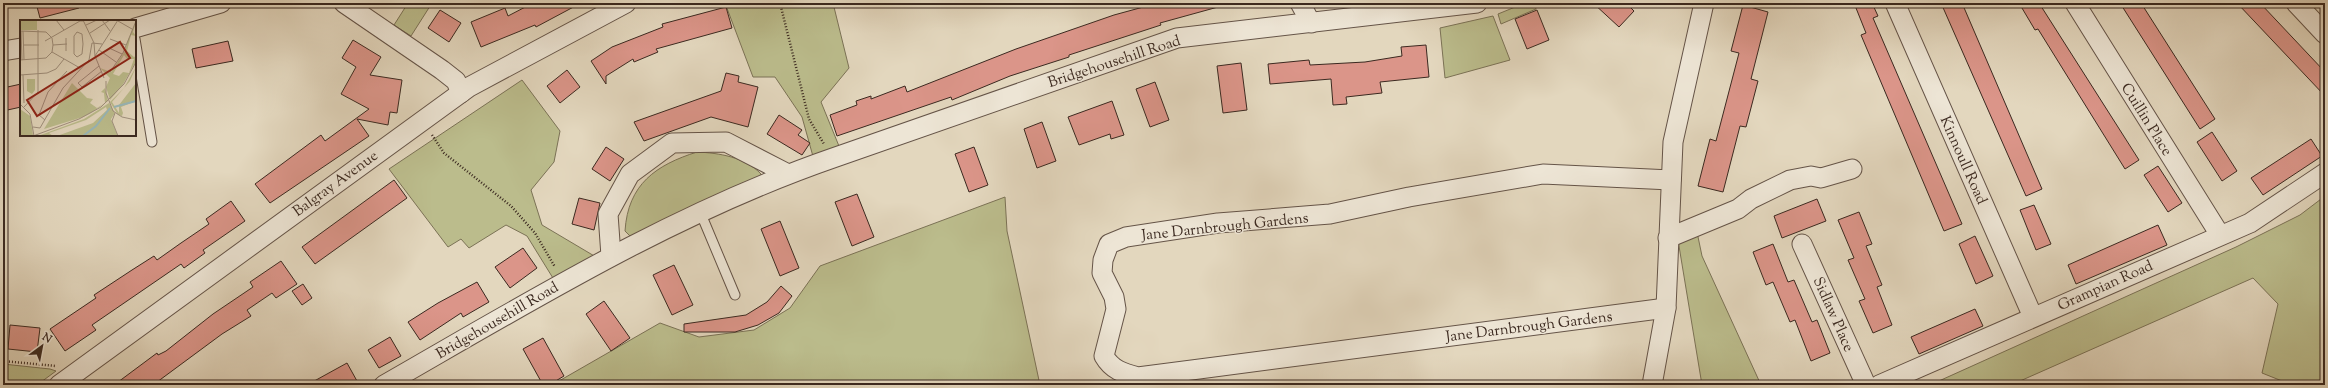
<svg xmlns="http://www.w3.org/2000/svg" width="2328" height="388" viewBox="0 0 2328 388" font-family="'Sorts Mill Goudy',serif">
<style>
.green{fill:#bbbc8c;stroke:#7b7256}
.building{fill:#db9589;stroke:#3b2920}
.lines{fill:none;stroke-linecap:round;stroke-linejoin:round}
.lane-casing{stroke:#655448;stroke-width:11}
.street-casing{stroke:#655448;stroke-width:21}
.path{stroke:#3b2920;stroke-width:2.5;stroke-dasharray:1 2;stroke-linecap:butt}
.lane{stroke:#ede5d5;stroke-width:9}
.street{stroke:#ede5d5;stroke-width:19}
.labels{text-anchor:middle;stroke-width:3;stroke-linejoin:round;paint-order:stroke}
.street-label{font-size:15px;fill:#3b2920;stroke:#ede5d5}
.inset-river{fill:none;stroke:#98b7ba;stroke-width:2}
.inset-road{fill:none;stroke:#a0917f;stroke-width:1}
.view{fill:#8f2418;fill-opacity:0.15;stroke:#8f2418;stroke-width:2}
.inset-edge{fill:none;stroke:#3b2920;stroke-width:2}
</style>
<rect width="100%" height="100%" fill="#e3d7be"/>
<filter id="stains"><feTurbulence type="fractalNoise" baseFrequency=".005" numOctaves="4"/><feColorMatrix values="0 0 0 0 .2 0 0 0 0 .09 0 0 0 0 .02 0 0 0 .5 -.17"/></filter>
<radialGradient id="worn" r=".72"><stop offset=".6" stop-color="#630" stop-opacity="0"/><stop offset="1" stop-color="#630" stop-opacity=".3"/></radialGradient>
<g class="green">
<polygon points="408,3 432,3 411,36 394,25"/>
<polygon points="725,3 833,3 849,68 821,102 841,151 814,160 802,117 775,77 753,77"/>
<polygon points="1525,3 1534,3 1536,9 1501,24 1498,14"/>
<polygon points="1493,16 1510,60 1445,78 1440,28"/>
<polygon points="522,80 560,131 554,162 531,190 542,225 596,257 556,283 527,236 506,225 469,248 461,239 448,247 389,169"/>
<path d="M 697,152 C 719,153 745,157 761,174 L 760,179 L 634,237 L 630,236 L 625,231 C 628,184 656,165 697,152 Z"/>
<polygon points="2325,196 2325,385 2292,385 2262,373 2278,304 2253,278 2011,385 1930,385 2236,247 2300,215"/>
<polygon points="1005,197 1007,231 1040,385 552,385 660,323 699,337 754,330 790,308 820,266"/>
<polygon points="1697,232 1702,256 1761,385 1702,385 1678,240"/>
<polygon points="3,364 50,369 56,371 37,385 3,385"/>
</g>
<g class="building">
<polygon points="36,3 79,3 79,8 40,18"/>
<polygon points="533,3 581,3 536,27 535,25 481,47 471,22 505,8 508,16"/>
<polygon points="1158,3 1217,3 1218,7 1160,23 1161,25 1069,55 1069,57 1010,76 952,100 951,97 837,136 830,115 857,105 856,101 871,96 871,99 905,86 907,92 1016,49 1114,15"/>
<polygon points="1593,3 1626,3 1634,11 1619,27"/>
<polygon points="1854,3 1872,3 1878,16 1873,18 1962,224 1944,231 1861,35 1866,33"/>
<polygon points="1941,3 1962,3 2042,189 2026,196"/>
<polygon points="2019,3 2039,3 2139,160 2125,169 2038,29 2035,30"/>
<polygon points="2120,3 2141,3 2215,119 2200,129"/>
<polygon points="2237,3 2260,3 2325,72 2325,96"/>
<polygon points="1743,5 1768,12 1751,79 1758,81 1746,127 1740,126 1723,192 1698,186 1710,139 1716,141 1739,53 1731,51"/>
<polygon points="726,7 732,28 656,49 658,52 634,62 633,59 606,76 606,84 591,61 612,47 663,27 662,24"/>
<polygon points="440,10 461,23 449,42 428,28"/>
<polygon points="1537,10 1549,40 1527,49 1515,19"/>
<polygon points="353,40 381,57 370,75 402,80 397,113 390,112 388,125 357,119 369,136 270,203 255,184 321,135 325,141 369,109 341,94 356,67 342,58"/>
<polygon points="228,41 233,61 196,68 192,49"/>
<polygon points="1426,45 1429,77 1380,82 1382,93 1346,97 1347,104 1333,105 1331,79 1270,84 1268,64 1309,60 1310,65 1365,62 1402,56 1401,47"/>
<polygon points="1241,63 1247,110 1223,113 1217,66"/>
<polygon points="567,70 580,87 560,103 547,86"/>
<polygon points="726,73 739,76 738,82 758,87 748,127 711,117 644,141 634,122 721,91"/>
<polygon points="1155,82 1169,120 1150,127 1136,89"/>
<polygon points="21,84 21,107 3,111 3,88"/>
<polygon points="1112,101 1124,135 1111,139 1110,134 1079,145 1068,117"/>
<polygon points="779,115 802,130 798,135 810,143 802,155 767,134"/>
<polygon points="1042,122 1056,161 1037,168 1024,129"/>
<polygon points="2212,132 2237,171 2222,181 2197,142"/>
<polygon points="2311,139 2322,156 2263,195 2251,178"/>
<polygon points="606,147 624,159 610,181 592,169"/>
<polygon points="974,147 988,185 969,192 955,154"/>
<polygon points="2158,166 2182,203 2168,212 2144,175"/>
<polygon points="394,180 407,198 315,264 302,247"/>
<polygon points="857,194 874,237 852,246 835,202"/>
<polygon points="579,198 600,203 594,230 572,224"/>
<polygon points="1817,199 1826,221 1782,238 1774,216"/>
<polygon points="231,201 245,221 203,250 205,253 184,268 181,264 92,325 96,330 65,351 50,329 96,298 94,295 132,270 154,256 157,260 181,243 209,224 206,219"/>
<polygon points="2034,205 2051,244 2036,250 2020,210"/>
<polygon points="1859,212 1872,244 1866,246 1882,285 1877,287 1892,325 1873,333 1859,301 1865,299 1848,260 1854,258 1838,220"/>
<polygon points="780,221 799,268 780,276 761,229"/>
<polygon points="2158,225 2167,245 2076,284 2068,265"/>
<polygon points="1975,236 1993,276 1976,284 1959,244"/>
<polygon points="1773,244 1788,282 1794,280 1812,322 1817,320 1830,353 1811,361 1795,320 1790,322 1773,282 1766,285 1753,252"/>
<polygon points="523,248 537,268 510,288 495,267"/>
<polygon points="281,261 297,284 276,298 272,293 247,310 251,316 222,334 153,385 114,385 157,353 158,355 166,351 213,314 253,287 250,282"/>
<polygon points="674,265 693,305 672,315 653,275"/>
<polygon points="477,282 489,302 463,317 461,313 420,340 408,322 438,303"/>
<polygon points="303,284 312,298 302,305 292,291"/>
<polygon points="781,286 792,296 779,313 758,325 735,332 684,332 684,324 746,315 767,302"/>
<polygon points="604,301 630,338 611,351 586,314"/>
<polygon points="1975,309 1983,326 1919,354 1911,337"/>
<polygon points="10,325 40,328 37,352 8,349"/>
<polygon points="390,337 401,356 379,368 368,350"/>
<polygon points="543,338 564,376 549,385 543,385 523,349"/>
<polygon points="347,363 357,381 350,385 307,385"/>
</g>
<g class="lines">
<g class="lane-casing">
<g id="lane">
<polyline points="135,39 152,142"/>
<polyline points="701,214 735,295"/>
</g>
</g>
<g class="street-casing">
<g id="street">
<polyline points="344,3 442,70 456,81 461,93"/>
<polyline points="1300,3 1311,23"/>
<polyline points="1895,3 2033,317"/>
<polyline points="2075,3 2220,235"/>
<polyline points="2296,3 2325,34"/>
<polyline points="135,28 221,3"/>
<polyline points="3,51 21,48"/>
<polyline points="1668,238 1738,209 1751,199 1790,180 1811,176 1821,178 1852,169"/>
<polyline points="1802,244 1866,385"/>
<polyline points="611,256 608,214 630,174 672,143 726,142 788,174"/>
<path d="M 1666,308 L 1138,377 C 1123,373 1112,370 1104,356 L 1116,309 L 1114,297 L 1102,273 L 1103,260 L 1109,244 L 1126,237 L 1218,223 L 1330,214 L 1409,197 L 1543,174 L 1671,180"/>
<polyline points="59,385 469,87 626,3"/>
<path d="M 384,385 C 529,302 674,213 833,158 L 1177,38 L 1477,3"/>
<polyline points="1652,385 1666,308 1673,142 1704,3"/>
<polyline points="1879,385 2250,223 2325,173"/>
</g>
</g>
<g class="path">
<polyline points="780,3 809,119 824,144"/>
<polyline points="432,135 444,153 511,206 535,233 555,267"/>
<polyline points="3,361 56,366"/>
</g>
<use href="#lane" class="lane"/>
<use href="#street" class="street"/>
</g>
<g class="labels">
<g class="street-label">
<text transform="translate(1114 61) rotate(-18)" y="5">Bridgehousehill Road</text>
<text transform="translate(2147 119) rotate(58)" y="5">Cuillin Place</text>
<text transform="translate(1964 160) rotate(66)" y="5">Kinnoull Road</text>
<text transform="translate(335 183) rotate(-36)" y="5">Balgray Avenue</text>
<text transform="translate(1225 226) rotate(-6)" y="5">Jane Darnbrough Gardens</text>
<text transform="translate(2105 285) rotate(-24)" y="5">Grampian Road</text>
<text transform="translate(1834 314) rotate(66)" y="5">Sidlaw Place</text>
<text transform="translate(497 320) rotate(-30)" y="5">Bridgehousehill Road</text>
<text transform="translate(1529 326) rotate(-7)" y="5">Jane Darnbrough Gardens</text>
</g>
</g>
<g transform="translate(20 20)">
<rect width="116" height="116" fill="#e3d7be"/>
<path d="M 0,0 L 17,0 L 17,10 L 0,10 ZM 116,2 L 113,12 L 116,16 L 111,15 L 107,31 L 114,37 L 116,36 L 115,43 L 102,66 L 90,80 L 86,67 L 90,58 L 80,48 L 91,52 L 105,31 L 108,20 ZM 104,35 L 107,39 L 114,39 L 109,53 L 103,52 L 99,56 L 93,54 ZM 116,47 L 110,61 L 92,82 L 99,93 L 99,85 L 116,63 L 116,81 L 101,87 L 103,93 L 102,96 L 98,95 L 90,82 L 104,68 ZM 7,59 L 15,59 L 15,70 L 12,74 L 7,71 ZM 52,63 L 67,78 L 73,79 L 70,83 L 77,88 L 85,83 L 84,73 L 81,72 L 85,68 L 88,81 L 71,93 L 63,97 L 24,109 ZM 89,83 L 95,93 L 91,99 L 98,116 L 37,116 L 73,103 L 87,90 L 86,87 L 66,100 L 29,113 L 33,116 L 18,116 L 64,99 ZM 0,89 L 10,96 L 13,115 L 11,116 L 0,116 Z" fill="#bbbc8c" fill-rule="evenodd"/>
<path class="inset-river" d="M 94,87 L 116,81M 63,116 L 76,106 L 90,88"/>
<path class="inset-road" d="M 36,0 L 44,10M 63,0 L 74,23 L 75,36 L 84,58M 82,0 L 90,11M 98,1 L 112,9M 66,5 L 77,0M 0,11 L 26,12 L 32,18 L 33,25 L 32,32 L 26,38 L 0,40M 1,11 L 2,40M 3,11 L 4,40M 57,12 L 62,14 L 63,24 L 62,34 L 57,37M 57,12 L 54,16 L 54,34 L 57,37M 70,13 L 90,0M 46,18 L 46,31M 90,19 L 106,25M 25,21 L 60,1 L 64,1M 3,25 L 19,25M 33,25 L 47,24M 89,28 L 102,34M 79,30 L 96,42M 32,32 L 60,48M 75,36 L 98,0M 79,46 L 58,63 L 62,67 L 82,51M 90,52 L 103,33 L 116,1M 0,55 L 27,53 L 36,49 L 44,39M 3,55 L 4,83M 86,61 L 86,73 L 93,91 L 102,97 L 116,100M 0,84 L 10,94 L 14,116M 4,87 L 18,72 L 18,10M 95,93 L 92,101 L 98,116M 25,100 L 19,95 L 28,72 L 47,51M 13,107 L 20,108 L 43,68 L 69,40 L 72,23 L 82,24M 13,116 L 59,99 L 81,87 L 104,64 L 116,42"/>
<path class="view" d="M 100,22 L 110,38 L 17,96 L 7,80 Z"/>
<rect width="116" height="116" class="inset-edge"/>
</g>
<rect width="2328" height="388" fill="none" stroke="#e3d7be" stroke-width="16"/>
<rect x="4" y="4" width="2320" height="380" fill="none" stroke="#3b2920" stroke-width="2"/>
<rect x="8" y="8" width="2312" height="372" fill="none" stroke="#3b2920"/>
<g transform="translate(42 346) rotate(32)" stroke="#ede5d5" stroke-width="3" paint-order="stroke">
<path d="M0-3L7 15L0 10L-7 15Z" fill="#3b2920"/>
<text y="-6" font-size="11" font-weight="bold" text-anchor="middle" fill="#3b2920">N</text>
</g>
<rect width="100%" height="100%" filter="url(#stains)"/>
<rect width="100%" height="100%" fill="url(#worn)"/>
</svg>
